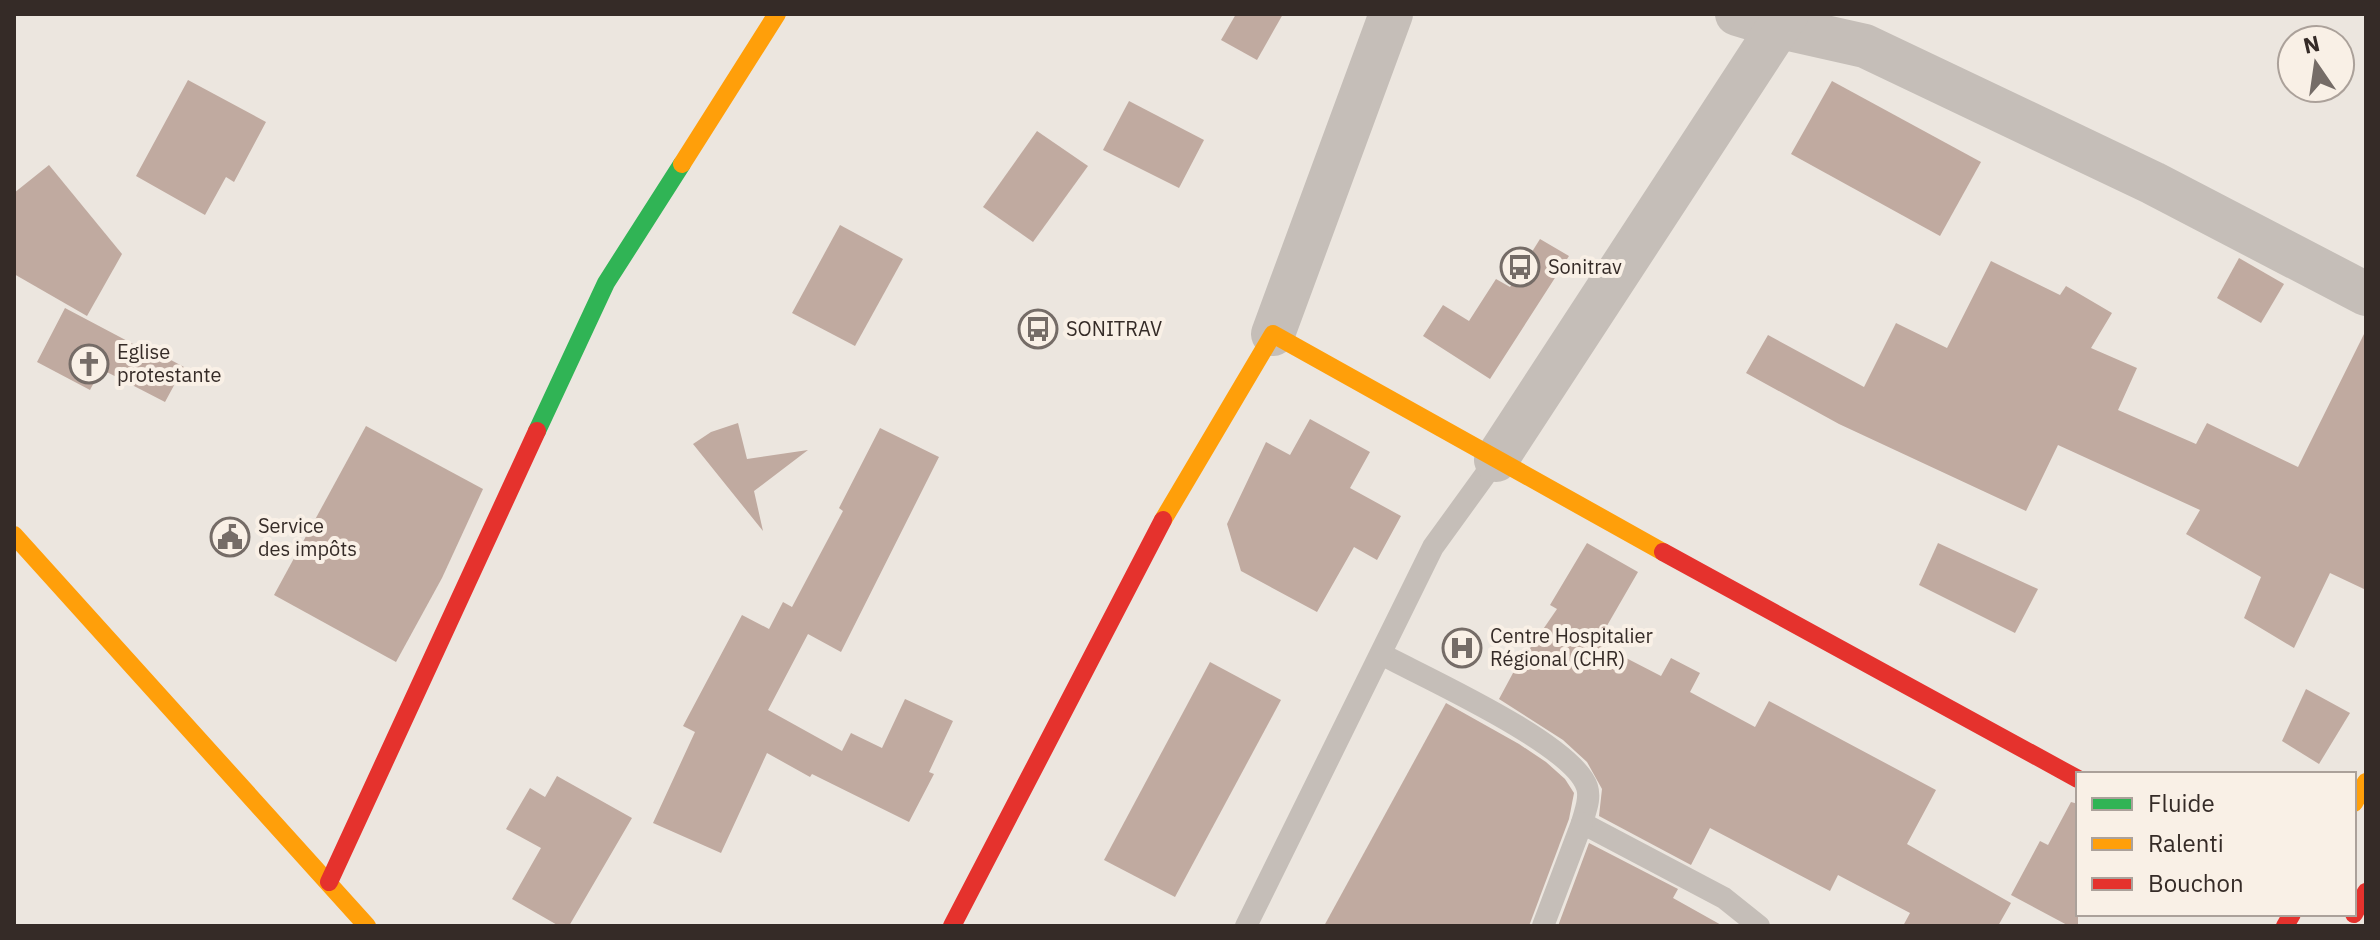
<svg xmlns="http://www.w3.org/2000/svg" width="2380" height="940" viewBox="0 0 2380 940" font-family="'IBM Plex Sans',sans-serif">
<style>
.building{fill:#c0aaa0}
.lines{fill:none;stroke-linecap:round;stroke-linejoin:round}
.lane{stroke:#c5beb8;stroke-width:22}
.street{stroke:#c5beb8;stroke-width:44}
.fast{stroke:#30b455;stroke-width:18}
.slow{stroke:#ff9f0a;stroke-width:18}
.jam{stroke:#e5322d;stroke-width:18}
.labels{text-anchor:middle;stroke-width:8;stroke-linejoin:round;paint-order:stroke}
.poi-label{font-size:20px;fill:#352b27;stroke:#f9f0e6;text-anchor:start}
</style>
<rect width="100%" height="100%" fill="#ece6df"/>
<g class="building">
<polygon points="1236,14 1283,14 1257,60 1221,40"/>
<polygon points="188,80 266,122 234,182 226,177 205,215 136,176"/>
<polygon points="1832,81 1981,162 1940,236 1791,154"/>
<polygon points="1129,101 1204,140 1179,188 1103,150"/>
<polygon points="1037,131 1088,166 1033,242 983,207"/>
<polygon points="49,165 122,254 87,316 14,274 14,193"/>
<polygon points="840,225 903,259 855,346 792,313"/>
<polygon points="1540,239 1569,256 1490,379 1423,336 1443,305 1469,321 1496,279 1510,287"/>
<polygon points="2239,258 2284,284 2261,323 2217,298"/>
<polygon points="1991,261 2060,295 2066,286 2112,313 2091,348 2137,368 2118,410 2196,444 2207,423 2298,467 2366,330 2366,590 2330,573 2294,648 2244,618 2261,577 2186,534 2200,510 2058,445 2026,511 1839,424 1746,373 1768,335 1864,387 1896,323 1947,348"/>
<polygon points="65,308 152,354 154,351 184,367 165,402 101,369 90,390 37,362"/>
<polygon points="1310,419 1370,452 1350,488 1401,516 1377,560 1354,547 1317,612 1241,571 1227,524 1266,442 1290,455"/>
<polygon points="738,423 747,459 808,450 754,491 763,531 693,444 711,432"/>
<polygon points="366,426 483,489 442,578 396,662 274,595"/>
<polygon points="880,428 939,457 841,652 808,634 768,710 842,751 851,733 882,748 905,699 953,721 929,772 934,774 909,822 812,774 810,777 767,753 721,853 653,823 695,732 683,726 742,615 769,629 783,602 792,607 843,511 839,508"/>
<polygon points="1587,543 1638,572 1597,643 1661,676 1671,658 1700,673 1690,692 1755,727 1769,701 1936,790 1907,844 2011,903 1998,926 1903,926 1910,913 1838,875 1830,891 1710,828 1691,865 1599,816 1602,789 1587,762 1563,740 1499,699 1513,673 1557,609 1550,605"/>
<polygon points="1938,543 2038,589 2015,633 1919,585"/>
<polygon points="1210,662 1281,700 1175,897 1104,860"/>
<polygon points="2306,689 2350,713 2319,764 2282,741"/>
<polygon points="1446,703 1519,744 1546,762 1565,779 1574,793 1569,819 1529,926 1324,926"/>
<polygon points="557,776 632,818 569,926 559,926 512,899 541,848 506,829 530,788 545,797"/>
<polygon points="2071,802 2078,804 2078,926 2069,926 2011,895 2040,841 2048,845"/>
<polygon points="1589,843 1678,889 1673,898 1723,926 1558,926"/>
</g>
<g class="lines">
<g class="lane">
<path d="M 1381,654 C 1424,677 1573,744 1587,787 C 1591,799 1585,811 1582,823 L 1724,898 L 1759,926"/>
<polyline points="1246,926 1433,547 1496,460"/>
<polyline points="1543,926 1582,823"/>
</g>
<g class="street">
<polyline points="1737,14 1780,27 1865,46 2153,183 2366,294"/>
<polyline points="1273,334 1391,14"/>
<polyline points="1496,460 1787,14"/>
</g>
<polyline class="fast" points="537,431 606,283 682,164"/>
<g class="slow">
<polyline points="682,164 777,14"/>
<polyline points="1163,520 1273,334 1663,552"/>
<polyline points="14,535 367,926"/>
<polyline points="2354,803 2366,782"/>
</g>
<g class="jam">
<polyline points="1663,552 2078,779"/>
<polyline points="329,882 537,431"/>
<polyline points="2354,914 2366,892"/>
<polyline points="952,926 1163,520"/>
<polyline points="2285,926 2292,914"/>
</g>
</g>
<defs>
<g id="bus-ring" transform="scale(2)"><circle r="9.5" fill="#f9f0e6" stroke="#756c67" stroke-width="1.5"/><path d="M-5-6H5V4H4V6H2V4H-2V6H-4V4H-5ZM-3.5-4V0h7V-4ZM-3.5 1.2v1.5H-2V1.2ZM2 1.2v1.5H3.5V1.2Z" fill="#756c67"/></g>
<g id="church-ring" transform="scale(2)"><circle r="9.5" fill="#f9f0e6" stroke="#756c67" stroke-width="1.5"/><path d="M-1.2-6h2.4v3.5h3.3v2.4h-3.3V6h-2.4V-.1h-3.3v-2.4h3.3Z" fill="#756c67"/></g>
<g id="civic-ring" transform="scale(2)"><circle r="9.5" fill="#f9f0e6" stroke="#756c67" stroke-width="1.5"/><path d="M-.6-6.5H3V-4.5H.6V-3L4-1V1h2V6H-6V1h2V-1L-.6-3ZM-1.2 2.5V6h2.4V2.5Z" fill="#756c67"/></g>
<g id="hospital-ring" transform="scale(2)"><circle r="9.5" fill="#f9f0e6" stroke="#756c67" stroke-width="1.5"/><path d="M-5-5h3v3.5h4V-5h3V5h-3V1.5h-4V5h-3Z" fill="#756c67"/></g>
</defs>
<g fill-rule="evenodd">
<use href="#bus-ring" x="1520" y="267"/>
<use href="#bus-ring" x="1038" y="329"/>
<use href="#church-ring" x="89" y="364"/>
<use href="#civic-ring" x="230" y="537"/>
<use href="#hospital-ring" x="1462" y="648"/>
</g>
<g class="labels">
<g class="poi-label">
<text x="1548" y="274">Sonitrav</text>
<text x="1066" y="336">SONITRAV</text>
<text x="117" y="359">Eglise<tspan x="117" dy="23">protestante</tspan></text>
<text x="258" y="533">Service<tspan x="258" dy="23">des impôts</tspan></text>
<text x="1490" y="643">Centre Hospitalier<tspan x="1490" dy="23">Régional (CHR)</tspan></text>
</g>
</g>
<rect width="2380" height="940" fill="none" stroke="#352b27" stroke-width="32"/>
<rect x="2076" y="772" width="280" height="144" fill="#f9f0e6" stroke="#aba19a" stroke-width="2"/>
<rect x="2092" y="798" width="40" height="12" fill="#30b455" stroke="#aba19a" stroke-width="2"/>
<text x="2148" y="812" font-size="24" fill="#352b27">Fluide</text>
<rect x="2092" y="838" width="40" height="12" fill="#ff9f0a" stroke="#aba19a" stroke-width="2"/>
<text x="2148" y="852" font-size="24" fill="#352b27">Ralenti</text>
<rect x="2092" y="878" width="40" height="12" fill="#e5322d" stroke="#aba19a" stroke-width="2"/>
<text x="2148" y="892" font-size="24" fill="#352b27">Bouchon</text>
<g transform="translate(2316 64) rotate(347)"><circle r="38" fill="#f9f0e6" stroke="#aba19a" stroke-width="2"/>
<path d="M0-6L14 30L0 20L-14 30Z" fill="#756c67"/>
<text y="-12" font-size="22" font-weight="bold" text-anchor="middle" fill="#352b27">N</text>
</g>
</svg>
